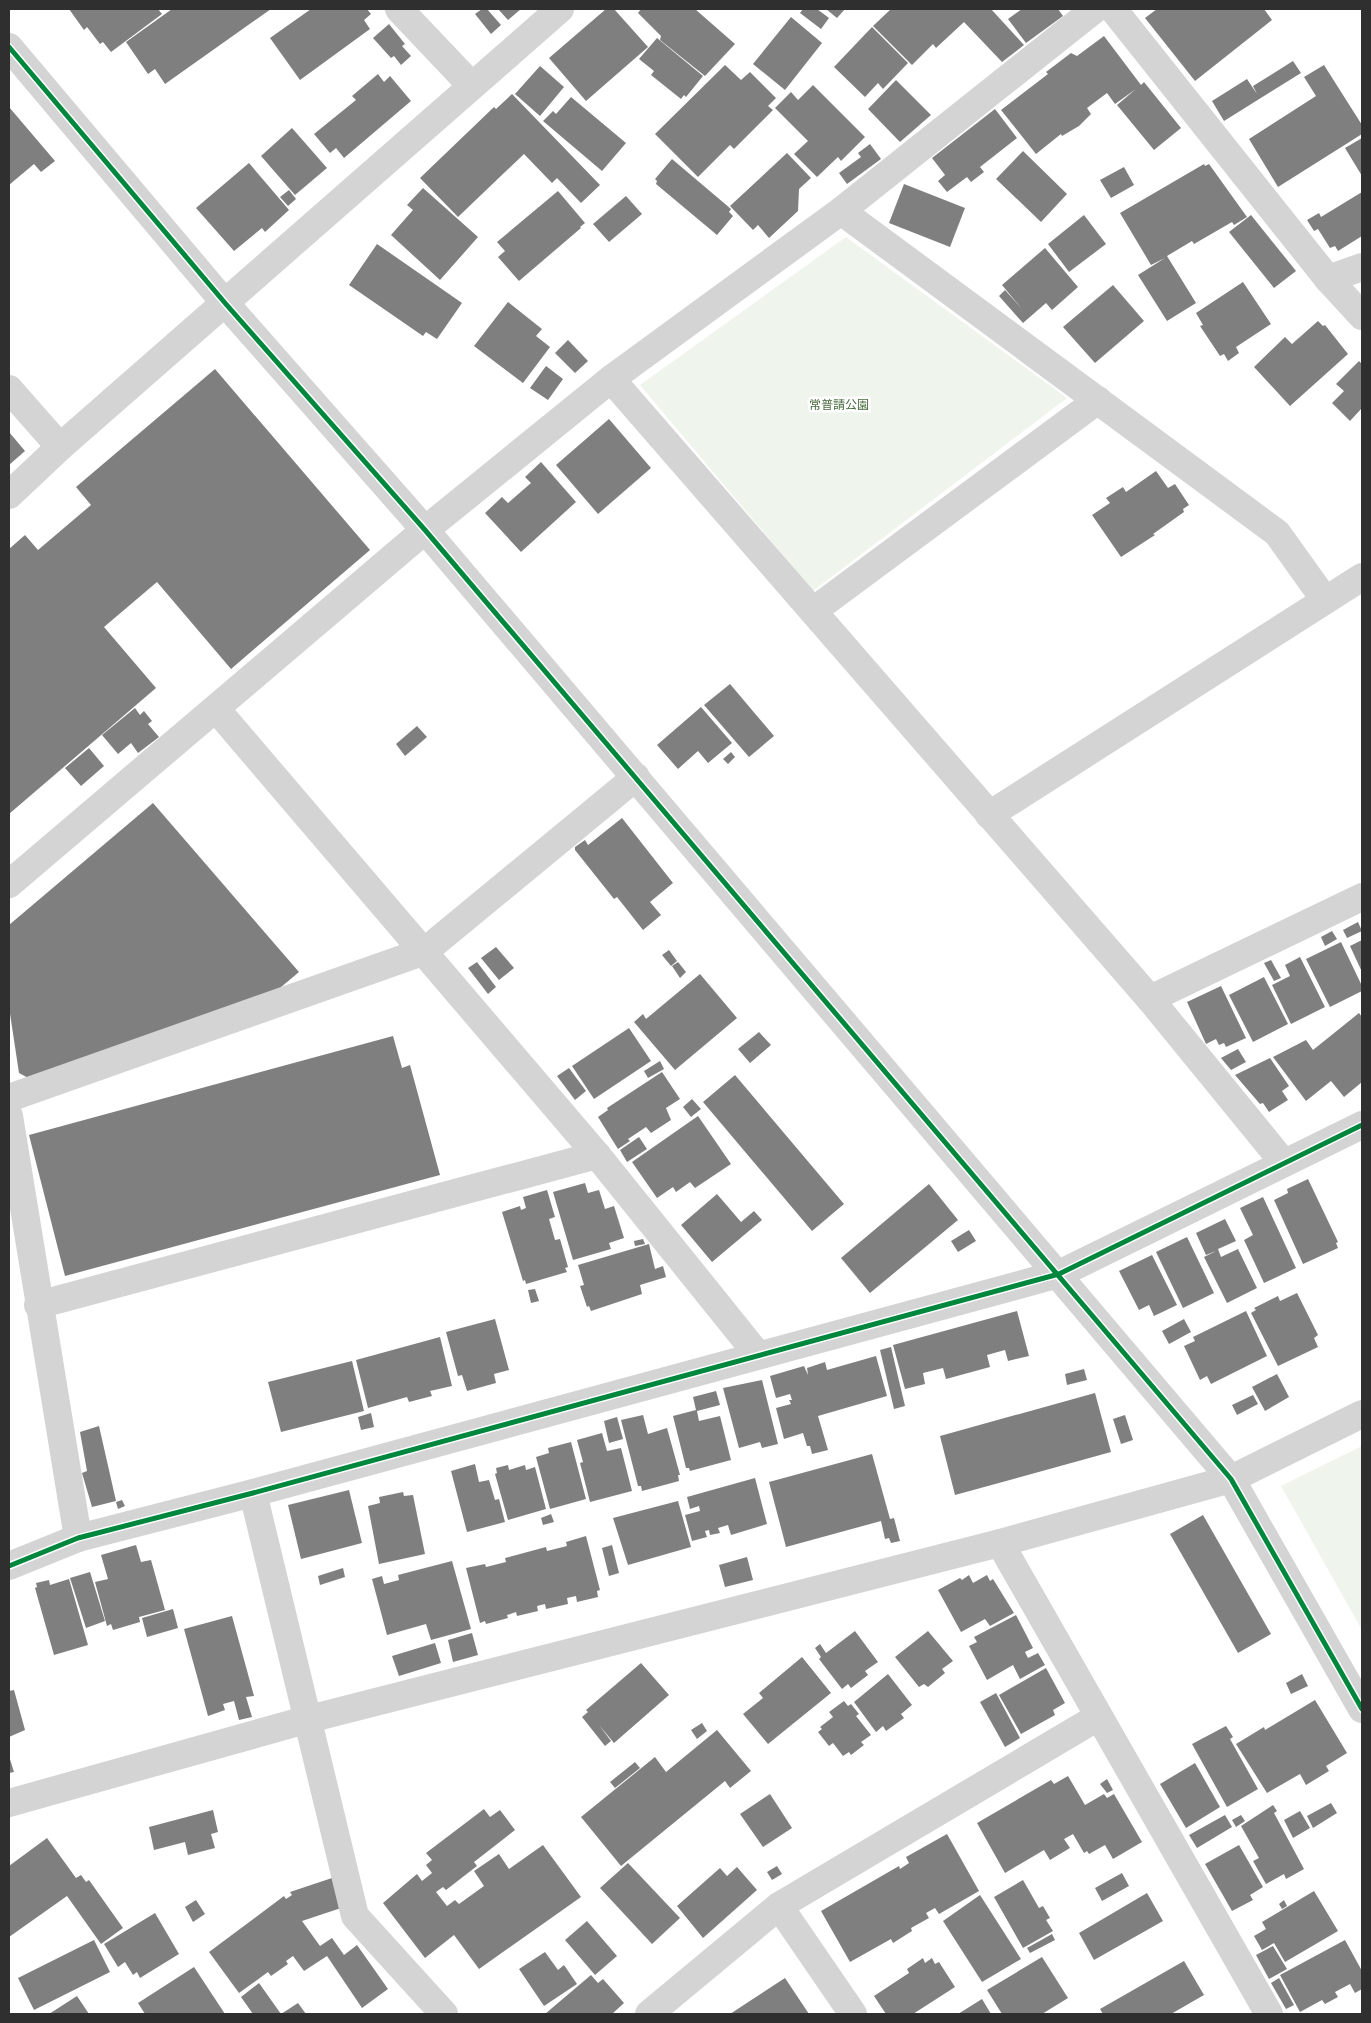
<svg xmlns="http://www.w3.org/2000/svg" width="1371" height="2023" viewBox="0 0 1371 2023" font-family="Commissioner,'Noto Sans JP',sans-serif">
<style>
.green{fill:#eff5ec}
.building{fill:#7f7f7f}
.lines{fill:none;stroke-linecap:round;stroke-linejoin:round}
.minor{stroke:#d4d4d4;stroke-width:28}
.cycleway-casing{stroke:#fff;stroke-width:8}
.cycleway{stroke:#00873e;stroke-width:5}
.labels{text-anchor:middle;stroke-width:5;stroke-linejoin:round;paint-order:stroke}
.park-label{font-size:12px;fill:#476b3d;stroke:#fff}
</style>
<rect width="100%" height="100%" fill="#fff"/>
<g class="green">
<polygon points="846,237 1067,398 813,591 640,385"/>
<polygon points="1362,1446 1362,1630 1281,1486"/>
</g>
<g class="building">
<polygon points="69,9 158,9 162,14 111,52 103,42 100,44 87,27 84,30"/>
<polygon points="172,9 271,9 165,84 155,69 148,74 126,42"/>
<polygon points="311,9 367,9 371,14 364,20 370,29 300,80 270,38"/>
<polygon points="482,9 487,9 501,25 491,34 475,14"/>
<polygon points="498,9 521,9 508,20"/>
<polygon points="606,9 614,9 648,47 586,101 549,58"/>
<polygon points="641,9 695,9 735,44 705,76 660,40 661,36 638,13"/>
<polygon points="803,9 817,9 829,18 821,29 800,13"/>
<polygon points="826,9 845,9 837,18"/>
<polygon points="891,9 991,9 1024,45 1002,62 964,22 936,48 933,44 912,65 873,26"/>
<polygon points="1022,9 1058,9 1063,16 1026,43 1008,19"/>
<polygon points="1157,9 1264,9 1272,20 1195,81 1145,18"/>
<polygon points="791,17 822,43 785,90 753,64"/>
<polygon points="389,24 405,44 402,46 411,56 401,65 394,56 391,58 373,38"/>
<polygon points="872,27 908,63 883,89 878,83 865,97 834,67"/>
<polygon points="1104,36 1141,85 1144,82 1181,128 1154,150 1117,105 1136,89 1115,104 1107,93 1087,108 1091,114 1079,126 1062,136 1061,134 1036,154 1001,110 1048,74 1046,72 1071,53 1077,56"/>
<polygon points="657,38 703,76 686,97 684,95 681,99 651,75 654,71 639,59"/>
<polygon points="1293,61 1301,73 1224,121 1212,101 1247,79 1257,94 1253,86"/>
<polygon points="725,65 741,80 750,72 776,98 768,106 773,110 734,149 730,145 698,177 655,134"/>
<polygon points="1324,65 1362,125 1362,134 1278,187 1249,139 1316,96 1304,77"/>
<polygon points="540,66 564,87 540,116 515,94"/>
<polygon points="378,74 384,82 390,76 411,101 344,158 336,148 330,153 314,134 356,100 352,96"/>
<polygon points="896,80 931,115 900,142 868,109"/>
<polygon points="813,85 865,137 841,161 838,157 817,177 794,154 808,141 775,108 791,92 798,100"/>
<polygon points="512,94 600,185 581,203 557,178 552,183 524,154 458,217 420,178 494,107 496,109"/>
<polygon points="571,97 626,143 602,171 543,121 553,111 556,114"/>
<polygon points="9,107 55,161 41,172 34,164 9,185"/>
<polygon points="995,109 1017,138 980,167 984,172 971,182 967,177 947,192 938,181 945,175 932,158"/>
<polygon points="292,128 327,168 295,195 261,156"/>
<polygon points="1362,138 1362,176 1345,148"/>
<polygon points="870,144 881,159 847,184 839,173 861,157 858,153"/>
<polygon points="1023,151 1067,194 1041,222 996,179"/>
<polygon points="787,153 811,178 799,189 798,211 769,238 758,225 753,230 730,206"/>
<polygon points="672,159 731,209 729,212 733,216 717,235 656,184 657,181 655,179"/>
<polygon points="249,163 289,210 265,232 262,228 234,251 196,208"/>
<polygon points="1204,164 1205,166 1209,164 1247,217 1234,225 1232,222 1194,244 1192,241 1167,256 1196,303 1167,321 1138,275 1165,258 1151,265 1120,213"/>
<polygon points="1124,167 1134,185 1111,198 1100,180"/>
<polygon points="904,184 965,208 950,247 889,223"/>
<polygon points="423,188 478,237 440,280 391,235 413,210 407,205"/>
<polygon points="289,190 296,199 288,206 280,197"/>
<polygon points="558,191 585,223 580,227 581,228 519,281 498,257 505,251 497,242"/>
<polygon points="1362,192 1362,236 1338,251 1335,246 1330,248 1318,229 1314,231 1307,220 1319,213 1321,217"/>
<polygon points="626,196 642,214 609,242 593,224"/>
<polygon points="1084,215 1106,244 1069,272 1048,244"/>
<polygon points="1251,215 1296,271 1274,288 1229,232"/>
<polygon points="377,244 462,303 437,339 426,332 423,336 349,285"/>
<polygon points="1045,248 1078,287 1052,310 1046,303 1023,323 999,296 1005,290 1022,309 1002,285"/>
<polygon points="1243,282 1271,324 1236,347 1239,353 1228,361 1224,354 1220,356 1200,326 1203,325 1196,313"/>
<polygon points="1113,285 1144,321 1095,363 1063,327"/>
<polygon points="508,302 542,329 536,336 550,347 523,383 474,346"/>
<polygon points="1318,321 1323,326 1325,325 1348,354 1290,406 1254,367 1285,337 1292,344"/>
<polygon points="568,340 588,361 575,373 555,353"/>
<polygon points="1359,361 1362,364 1362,408 1350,421 1332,403 1344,391 1336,384"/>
<polygon points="546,366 563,379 548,400 530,388"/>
<polygon points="215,369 370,550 231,669 157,582 104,627 156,688 9,814 9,549 25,535 38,550 91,505 76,487"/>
<polygon points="609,419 651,468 598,514 556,465"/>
<polygon points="9,432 25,451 9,465"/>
<polygon points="541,462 576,502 521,552 485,513 502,497 508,503 531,483 525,477"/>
<polygon points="1156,471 1168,488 1175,484 1189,505 1183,509 1184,512 1153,534 1155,535 1121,557 1092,515 1110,503 1106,498 1123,487 1126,492"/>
<polygon points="730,684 774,736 749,757 704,705"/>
<polygon points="701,707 732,743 708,763 698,751 678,769 657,745"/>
<polygon points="135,708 140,715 144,711 152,721 148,724 159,737 138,753 131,743 118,754 102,735"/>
<polygon points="417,726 427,737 405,756 396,744"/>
<polygon points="89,748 104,766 81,786 65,768"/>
<polygon points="731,752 735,757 728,764 723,759"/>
<polygon points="153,803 299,972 274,993 32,1080 19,1073 9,1007 9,925"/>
<polygon points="622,818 673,883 650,902 661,915 643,930 617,897 614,899 575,850 575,847 585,840 588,845"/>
<polygon points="1358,922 1362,931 1347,938 1343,930"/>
<polygon points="1332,931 1337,939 1325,946 1321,937"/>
<polygon points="1362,940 1362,972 1350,946"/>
<polygon points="1341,942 1362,986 1362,991 1330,1007 1306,959"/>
<polygon points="496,947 514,968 499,980 481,958"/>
<polygon points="669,950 677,961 671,966 662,955"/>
<polygon points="1300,957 1325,1007 1291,1024 1272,985 1290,976 1285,965"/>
<polygon points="1271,960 1281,978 1274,981 1264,963"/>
<polygon points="477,962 496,987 488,994 468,968"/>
<polygon points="678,962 686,972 680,978 672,966"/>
<polygon points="700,974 737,1018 675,1070 634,1022 643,1014 646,1019"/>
<polygon points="1264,977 1288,1024 1253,1042 1229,995"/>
<polygon points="1221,986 1246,1038 1226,1047 1224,1043 1219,1045 1216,1039 1206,1044 1187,1002"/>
<polygon points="1359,1013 1362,1017 1362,1082 1344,1097 1331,1081 1306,1101 1273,1057 1306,1040 1313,1050"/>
<polygon points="629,1028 651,1061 594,1099 572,1066"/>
<polygon points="759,1032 771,1045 750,1063 738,1049"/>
<polygon points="393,1036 402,1068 410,1065 440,1175 65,1276 29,1135"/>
<polygon points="1238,1049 1246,1062 1231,1070 1221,1058"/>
<polygon points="1270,1058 1289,1086 1282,1091 1288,1100 1269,1112 1263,1103 1260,1104 1235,1075"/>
<polygon points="660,1061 664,1069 648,1078 644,1071"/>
<polygon points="569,1068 586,1091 575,1100 557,1076"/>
<polygon points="662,1072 680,1099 666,1108 671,1120 651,1133 646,1127 628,1139 630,1141 618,1149 598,1117 608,1110 607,1108"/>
<polygon points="735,1075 844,1204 812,1231 703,1102"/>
<polygon points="692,1099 701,1109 691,1117 683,1107"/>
<polygon points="698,1116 731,1164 695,1188 690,1182 676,1192 673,1187 657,1198 632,1162"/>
<polygon points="639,1137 647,1149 627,1162 620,1150"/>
<polygon points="1308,1179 1338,1242 1336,1243 1338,1248 1303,1264 1274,1200 1288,1193 1287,1189"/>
<polygon points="585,1183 588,1193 599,1190 605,1209 614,1206 624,1238 609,1243 611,1249 573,1260 553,1192"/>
<polygon points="929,1184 958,1220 870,1293 841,1258"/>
<polygon points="547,1190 555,1217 549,1219 555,1240 560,1239 568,1267 565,1268 567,1272 526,1284 525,1280 523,1281 502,1212 520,1206 521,1210 526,1208 523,1197"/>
<polygon points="717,1194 741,1222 754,1211 762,1220 712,1262 681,1225"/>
<polygon points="1263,1197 1296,1268 1264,1283 1244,1240 1253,1235 1240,1208"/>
<polygon points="1225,1219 1236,1241 1218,1249 1221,1257 1238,1249 1257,1288 1227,1303 1204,1257 1216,1251 1206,1255 1196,1233"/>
<polygon points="969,1230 976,1241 958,1252 951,1241"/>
<polygon points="1187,1237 1214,1293 1183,1308 1156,1252"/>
<polygon points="643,1239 645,1244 635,1246 634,1241"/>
<polygon points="649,1244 655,1269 663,1266 666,1277 640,1285 642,1294 591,1311 589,1306 587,1307 580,1286 584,1285 578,1265"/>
<polygon points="1152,1255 1177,1305 1154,1316 1149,1305 1139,1310 1119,1271"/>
<polygon points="535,1289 539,1301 531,1303 528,1290"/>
<polygon points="1297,1293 1318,1335 1314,1338 1318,1347 1278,1366 1251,1313 1256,1310 1254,1308 1278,1296 1280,1301"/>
<polygon points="1017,1311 1029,1356 1008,1361 1005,1350 987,1355 990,1367 946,1379 943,1368 923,1373 925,1384 905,1389 893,1345"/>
<polygon points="1246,1311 1267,1356 1211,1384 1207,1376 1200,1380 1184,1346 1195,1341 1193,1337"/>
<polygon points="495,1319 509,1370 494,1374 496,1383 467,1391 462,1375 458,1376 446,1332"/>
<polygon points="1184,1319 1191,1332 1169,1344 1162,1331"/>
<polygon points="440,1337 452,1386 430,1391 432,1396 409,1402 407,1397 368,1408 356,1360"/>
<polygon points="891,1347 905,1406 894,1409 880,1350"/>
<polygon points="876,1356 887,1396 818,1416 828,1450 812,1454 810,1446 807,1446 803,1433 784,1439 776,1408 791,1404 789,1400 792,1400 790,1394 776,1398 770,1376 804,1366 808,1375 807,1368 825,1362 827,1370"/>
<polygon points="352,1361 364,1411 281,1432 268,1382"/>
<polygon points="1084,1369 1087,1380 1067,1385 1065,1374"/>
<polygon points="1277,1374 1289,1397 1265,1411 1252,1387"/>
<polygon points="762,1380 778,1444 762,1448 760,1442 739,1448 723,1388"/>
<polygon points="716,1391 720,1405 697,1411 699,1421 720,1416 731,1460 690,1471 689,1468 686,1468 673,1416 696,1410 693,1397"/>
<polygon points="1095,1393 1111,1452 955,1495 940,1436"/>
<polygon points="1253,1395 1258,1404 1237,1415 1232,1405"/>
<polygon points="371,1413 374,1427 361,1430 358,1417"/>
<polygon points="643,1415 648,1434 667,1428 680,1475 678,1475 679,1481 642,1491 641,1486 638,1486 621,1420"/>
<polygon points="1125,1415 1133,1440 1121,1444 1113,1419"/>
<polygon points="617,1417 623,1439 609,1443 604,1421"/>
<polygon points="99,1426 116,1501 92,1507 82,1473 87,1471 80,1432"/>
<polygon points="602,1433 607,1451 621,1448 632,1491 590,1502 580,1463 583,1462 577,1440"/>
<polygon points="571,1442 586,1499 550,1509 536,1457 549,1453 548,1448"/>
<polygon points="872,1454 890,1519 894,1518 900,1541 891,1543 889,1538 885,1539 881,1521 786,1547 769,1482"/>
<polygon points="475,1464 479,1482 489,1480 495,1500 499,1499 505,1522 467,1532 451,1471"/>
<polygon points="508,1465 509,1470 525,1465 526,1470 535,1467 546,1509 508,1520 495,1474 497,1473 496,1468"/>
<polygon points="755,1478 767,1524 731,1535 728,1525 718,1528 720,1533 710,1535 709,1530 705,1531 707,1537 692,1541 685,1515 700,1511 699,1506 690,1509 687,1497"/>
<polygon points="349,1490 362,1543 301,1559 288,1505"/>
<polygon points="403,1492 404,1496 413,1495 425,1554 379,1564 368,1506 380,1503 379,1497"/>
<polygon points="122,1500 125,1506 118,1509 116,1502"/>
<polygon points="678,1501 691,1547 628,1565 613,1518"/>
<polygon points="551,1514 554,1522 543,1525 541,1518"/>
<polygon points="1203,1515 1271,1634 1238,1653 1170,1534"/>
<polygon points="586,1536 600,1590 597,1591 598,1597 577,1602 576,1596 567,1598 568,1604 546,1609 545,1604 537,1606 538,1611 517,1616 516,1612 507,1615 508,1618 486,1624 485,1621 480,1623 466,1568 485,1564 486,1567 506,1562 505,1558 546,1547 547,1551 567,1546 566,1542"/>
<polygon points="136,1545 141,1562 151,1560 165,1610 139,1617 140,1622 113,1630 111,1624 107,1626 95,1582 108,1579 101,1555"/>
<polygon points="612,1545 619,1573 609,1576 602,1548"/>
<polygon points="747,1557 753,1580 725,1587 719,1565"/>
<polygon points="452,1561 471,1629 431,1640 426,1624 387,1635 372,1579 382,1576 384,1584 399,1580 398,1575"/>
<polygon points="343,1568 345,1577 320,1585 318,1576"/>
<polygon points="90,1572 105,1621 86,1628 70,1578"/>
<polygon points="969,1575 973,1583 987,1575 990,1581 993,1579 1014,1613 990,1626 985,1619 961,1632 938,1590 960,1578 962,1580"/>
<polygon points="69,1579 88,1645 54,1655 35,1588 37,1587 36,1583 49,1580 50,1585"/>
<polygon points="173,1609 178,1628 147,1637 142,1618"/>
<polygon points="1016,1615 1033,1648 1025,1652 1028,1658 1038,1653 1045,1665 1020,1679 1013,1665 987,1680 969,1646 977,1642 974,1637"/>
<polygon points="232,1616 254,1696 246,1697 252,1717 239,1720 234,1701 223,1704 225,1710 208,1716 184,1629"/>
<polygon points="855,1631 878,1662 865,1671 868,1675 851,1688 848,1684 842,1689 819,1659 821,1657 815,1648 820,1644 826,1653"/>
<polygon points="928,1631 953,1661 942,1669 945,1673 928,1687 924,1684 919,1687 895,1657"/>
<polygon points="472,1633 478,1655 453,1662 448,1640"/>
<polygon points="435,1643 441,1663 399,1676 392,1656"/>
<polygon points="802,1657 831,1693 768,1744 743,1714 763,1698 759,1693"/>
<polygon points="641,1663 669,1695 614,1743 599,1725 611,1741 605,1746 582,1717 588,1712 586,1710"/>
<polygon points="1046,1668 1065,1703 1053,1710 1055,1715 1021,1734 999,1695"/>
<polygon points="888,1674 912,1705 901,1714 904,1718 886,1731 883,1726 876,1732 854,1702"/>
<polygon points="1302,1674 1308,1686 1291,1694 1286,1683"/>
<polygon points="14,1690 25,1730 9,1737 9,1691"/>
<polygon points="996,1693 1020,1738 1005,1747 980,1702"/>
<polygon points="1315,1700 1347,1753 1326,1766 1329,1771 1306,1785 1300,1774 1267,1793 1236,1744 1264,1727 1265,1730"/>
<polygon points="844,1701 848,1706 851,1704 859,1714 856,1716 871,1735 861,1742 864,1745 851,1755 849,1752 843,1756 833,1743 829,1746 818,1732 822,1729 820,1727 833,1717 829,1712"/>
<polygon points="702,1723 707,1731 697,1739 691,1730"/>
<polygon points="1226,1726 1233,1737 1230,1739 1258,1789 1227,1807 1192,1744"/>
<polygon points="717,1730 751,1771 730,1788 725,1781 621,1866 581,1817 655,1757 666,1772"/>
<polygon points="9,1756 14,1772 9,1773"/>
<polygon points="635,1762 640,1768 615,1788 610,1782"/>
<polygon points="1195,1763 1220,1807 1186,1828 1160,1784"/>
<polygon points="1068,1776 1085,1805 1104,1794 1107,1798 1114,1794 1142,1842 1113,1859 1105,1845 1089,1854 1087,1851 1084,1853 1073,1834 1064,1839 1070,1848 1050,1860 1044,1850 1005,1873 977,1823 1051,1780 1054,1784"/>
<polygon points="1107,1779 1113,1790 1107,1793 1100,1784"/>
<polygon points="770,1794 792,1828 763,1847 740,1814"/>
<polygon points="1331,1803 1337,1813 1313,1828 1307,1816"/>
<polygon points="1273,1805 1277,1811 1274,1813 1304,1869 1286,1879 1284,1874 1266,1884 1253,1861 1259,1858 1241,1826"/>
<polygon points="484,1809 490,1817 500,1810 515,1830 474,1862 477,1866 446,1890 443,1887 436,1892 447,1906 455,1900 459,1904 484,1886 474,1871 499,1854 509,1869 543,1845 581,1897 479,1969 454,1935 425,1958 383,1903 417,1874 422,1881 432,1873 426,1865 432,1860 426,1853"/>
<polygon points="213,1810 218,1832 211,1834 215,1848 188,1855 185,1842 154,1850 149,1827"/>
<polygon points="1300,1811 1310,1828 1293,1838 1284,1820"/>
<polygon points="1225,1815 1232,1827 1197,1848 1189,1835"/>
<polygon points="1241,1815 1245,1821 1236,1827 1232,1820"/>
<polygon points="947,1834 979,1891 939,1914 935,1908 926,1913 929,1918 911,1928 912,1931 893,1943 891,1939 850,1962 821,1911 899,1866 900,1869 909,1863 906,1857"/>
<polygon points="47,1838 76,1878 81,1875 86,1882 89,1880 123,1928 101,1944 67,1896 9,1937 9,1866"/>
<polygon points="1239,1845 1263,1887 1250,1895 1253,1900 1232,1911 1205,1864"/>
<polygon points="628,1863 680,1918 652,1944 600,1888"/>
<polygon points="777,1866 782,1874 772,1880 767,1872"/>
<polygon points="737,1867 757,1890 703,1938 677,1906 720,1868 727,1876"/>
<polygon points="1122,1873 1129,1886 1102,1901 1095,1888"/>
<polygon points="332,1878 341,1908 302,1921 320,1946 332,1938 344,1955 357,1945 388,1989 362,2008 327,1956 304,1971 293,1956 286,1961 288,1964 271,1976 268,1972 239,1993 209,1952 284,1896 286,1899 292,1895 290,1892"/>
<polygon points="1023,1880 1039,1908 1043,1906 1050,1918 1046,1920 1053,1931 1023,1948 994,1897"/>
<polygon points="1314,1891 1338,1931 1285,1962 1274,1943 1262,1950 1254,1936 1266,1929 1262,1922"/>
<polygon points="1147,1893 1163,1921 1094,1960 1079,1933"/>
<polygon points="980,1895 1021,1959 982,1982 943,1921"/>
<polygon points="196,1900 205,1914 193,1922 185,1907"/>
<polygon points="1284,1900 1287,1906 1282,1909 1279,1904"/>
<polygon points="155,1913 179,1954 140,1978 137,1972 133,1975 125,1962 118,1967 104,1944"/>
<polygon points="587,1921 617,1956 595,1975 565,1940"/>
<polygon points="1052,1934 1055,1940 1030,1953 1027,1948"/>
<polygon points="94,1940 110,1972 34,2010 18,1978"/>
<polygon points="1345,1940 1362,1971 1362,1989 1355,1993 1350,1984 1335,1992 1338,1997 1325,2004 1322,2000 1300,2012 1280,1975"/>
<polygon points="1273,1946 1287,1969 1269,1979 1256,1955"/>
<polygon points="545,1952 558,1970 564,1965 577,1984 544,2006 519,1969"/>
<polygon points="1042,1957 1068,1998 1042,2014 1002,2014 987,1990"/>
<polygon points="923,1958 925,1963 932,1958 935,1964 939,1962 955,1987 913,2014 886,2014 874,1996 909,1973 907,1969"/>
<polygon points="1184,1961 1204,1995 1171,2014 1103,2014 1100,2009"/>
<polygon points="194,1967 225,2014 145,2014 138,2003"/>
<polygon points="591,1975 598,1983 603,1979 624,2003 612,2014 545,2014"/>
<polygon points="785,1978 809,2014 730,2014"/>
<polygon points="1279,1978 1294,2005 1286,2009 1271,1983"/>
<polygon points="259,1983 281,2014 253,2014 241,1997"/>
<polygon points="77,1996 89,2014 49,2014"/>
<polygon points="982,1999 991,2014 958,2014"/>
<polygon points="298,2003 306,2014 281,2014"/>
</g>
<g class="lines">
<g class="minor">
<polyline points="399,9 471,85"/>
<polyline points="1113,9 1328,279 1362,316"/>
<polyline points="9,47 225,303 425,530 1231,1479 1362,1709"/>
<polyline points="841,211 1277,533 1325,600"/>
<polyline points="1328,279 1362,267"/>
<polyline points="611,379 1150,999 1284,1163"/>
<polyline points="9,389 60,447"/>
<polyline points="9,495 60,447 560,9"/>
<polyline points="813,611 1098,400"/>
<polyline points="217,710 597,1155 758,1355"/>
<polyline points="989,815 1362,577"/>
<polyline points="9,884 425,530 611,379 841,211 1095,9"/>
<polyline points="1150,999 1362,897"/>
<polyline points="9,1098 425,951 636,777"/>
<polyline points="9,1116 78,1538"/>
<polyline points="38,1305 597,1155"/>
<polyline points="253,1493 355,1916 444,2014"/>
<polyline points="1000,1543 1269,2014"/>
<polyline points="9,1566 78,1538 253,1493 1059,1274 1362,1125"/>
<polyline points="9,1803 309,1719 1000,1543 1231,1479 1362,1414"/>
<polyline points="779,1906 853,2014"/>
<polyline points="649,2014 779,1906 1098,1717"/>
</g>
<g class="cycleway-casing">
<g id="cycleway">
<polyline points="9,47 225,303 425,530 1231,1479 1362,1709"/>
<polyline points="9,1566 78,1538 253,1493 1059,1274 1362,1125"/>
</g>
</g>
<use href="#cycleway" class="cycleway"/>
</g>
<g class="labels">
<g class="park-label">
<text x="839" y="409">常普請公園</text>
</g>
</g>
<rect width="1371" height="2023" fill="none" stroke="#2f2f2f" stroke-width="20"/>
</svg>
